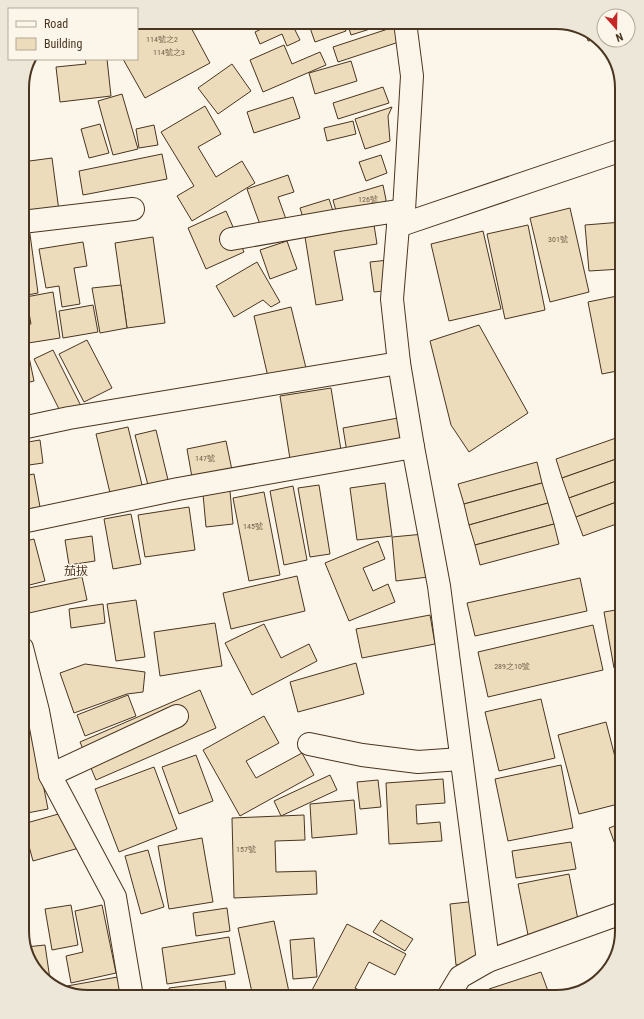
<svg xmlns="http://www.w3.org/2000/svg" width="644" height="1019" viewBox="0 0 644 1019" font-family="'Roboto Condensed','Noto Sans TC',sans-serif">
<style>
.building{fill:#ecdcbc;stroke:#4a3520}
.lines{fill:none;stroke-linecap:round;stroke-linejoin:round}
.minor-casing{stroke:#4a3520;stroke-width:24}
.minor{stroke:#fbf6e9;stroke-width:22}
.labels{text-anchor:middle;stroke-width:3;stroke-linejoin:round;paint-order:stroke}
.number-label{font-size:8px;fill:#725f47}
.quarter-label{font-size:12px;fill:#4a3520;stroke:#fbf6e9}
.rim{fill:none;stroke:#4a3520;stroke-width:2}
</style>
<rect width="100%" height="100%" fill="#fbf6e9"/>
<g class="building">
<polygon points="138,22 188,22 210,63 145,98 123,59 137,59 137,23"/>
<polygon points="213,22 230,22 216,28"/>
<polygon points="276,22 291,22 300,40 287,46 282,34 260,44 255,32"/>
<polygon points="316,22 343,22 346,31 315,42 309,25"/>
<polygon points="347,22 368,22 370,29 351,35"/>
<polygon points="548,22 560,22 549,25"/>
<polygon points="397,26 402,41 338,62 333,47"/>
<polygon points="585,30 593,33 598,39 588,41"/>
<polygon points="284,45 292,64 320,52 326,65 263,92 250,60"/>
<polygon points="85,59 107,59 111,96 60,102 56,67 86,64"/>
<polygon points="351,61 357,81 315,94 309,73"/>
<polygon points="232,64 251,91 218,114 198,88"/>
<polygon points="383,87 389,103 338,119 333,103"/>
<polygon points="122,94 138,149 113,155 98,101"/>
<polygon points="293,97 300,118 254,133 247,112"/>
<polygon points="205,106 221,134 198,147 216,177 242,161 255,183 192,221 177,196 194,186 161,132"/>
<polygon points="392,107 388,116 390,141 365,149 355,119"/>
<polygon points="353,121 356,134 327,141 324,128"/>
<polygon points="100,124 109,153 89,158 81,129"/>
<polygon points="154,125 158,145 139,148 136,129"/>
<polygon points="162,154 167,179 83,195 79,171"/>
<polygon points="381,155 387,173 366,181 359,162"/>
<polygon points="52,158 59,211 22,216 22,198 25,197 22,176 22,162"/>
<polygon points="288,175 294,192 278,197 287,222 262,230 247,189"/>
<polygon points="622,177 622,206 615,179"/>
<polygon points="383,185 386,200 383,209 338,218 333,200"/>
<polygon points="329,199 334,214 305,224 300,208"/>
<polygon points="570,208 589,292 550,302 530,218"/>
<polygon points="226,211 244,252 206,269 188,228"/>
<polygon points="622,222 622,269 589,271 585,225"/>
<polygon points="374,225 377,244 334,251 343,300 316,305 305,237"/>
<polygon points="528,225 545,310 505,319 487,234"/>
<polygon points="29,227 38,293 22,296 22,228"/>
<polygon points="483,231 501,309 449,321 431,244"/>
<polygon points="153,237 165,323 127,328 115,243"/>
<polygon points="287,241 297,269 270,279 260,250"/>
<polygon points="83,242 87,266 74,268 80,304 62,307 59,286 46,288 39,249"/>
<polygon points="398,259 401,289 374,292 370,262"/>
<polygon points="257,262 280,302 271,307 263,300 234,317 216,286"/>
<polygon points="121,285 127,328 100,333 92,288"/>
<polygon points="53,292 60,338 22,344 22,325 31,324 26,297"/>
<polygon points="622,295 622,370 602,374 588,302"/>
<polygon points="93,305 98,332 63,338 59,311"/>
<polygon points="291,307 306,368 268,377 254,316"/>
<polygon points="479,325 528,413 469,452 451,425 430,341"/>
<polygon points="87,340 112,388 84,402 59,354"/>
<polygon points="53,350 82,408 63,417 34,359"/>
<polygon points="29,357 34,381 22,384 22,358"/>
<polygon points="331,388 341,450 290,459 280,396"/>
<polygon points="409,416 413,440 347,452 343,428"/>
<polygon points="128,427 143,489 111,497 96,434"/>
<polygon points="156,430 169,484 149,489 135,435"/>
<polygon points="616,438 622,454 622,457 562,478 556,459"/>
<polygon points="40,440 43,463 22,466 22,443"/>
<polygon points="226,441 233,475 193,483 187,449"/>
<polygon points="622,457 622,479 569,498 562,478"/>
<polygon points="537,462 542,483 464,504 458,484"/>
<polygon points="34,474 40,507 22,510 22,476"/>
<polygon points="622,479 622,500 576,517 569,498"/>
<polygon points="385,483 392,536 357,540 350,488"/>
<polygon points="542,483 548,503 469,525 464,504"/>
<polygon points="319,485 330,554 310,557 298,488"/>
<polygon points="293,486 307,560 284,565 270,491"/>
<polygon points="230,491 233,524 206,527 203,494"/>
<polygon points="264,492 280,575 249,581 233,498"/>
<polygon points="622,500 622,522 583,536 576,517"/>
<polygon points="548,503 554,524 475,545 469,525"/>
<polygon points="189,507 195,550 145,557 138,515"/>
<polygon points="131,514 141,564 113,569 104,519"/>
<polygon points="554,524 559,544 480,565 475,545"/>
<polygon points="424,534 428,577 396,581 392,537"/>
<polygon points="92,536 95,561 69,565 65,540"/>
<polygon points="34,539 45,581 22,587 22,542"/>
<polygon points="378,541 385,559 363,568 373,591 388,584 395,602 349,621 325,563"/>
<polygon points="297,576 305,611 231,629 223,593"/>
<polygon points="82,577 87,600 29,613 24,589"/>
<polygon points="580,578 587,611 475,636 467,603"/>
<polygon points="136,600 145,657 116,661 107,604"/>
<polygon points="103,604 105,623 71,628 69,609"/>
<polygon points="622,609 622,666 614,668 604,612"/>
<polygon points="430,615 435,644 362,658 356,629"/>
<polygon points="215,623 222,666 160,676 154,632"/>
<polygon points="264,624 281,658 309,644 317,661 252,695 225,643"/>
<polygon points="593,625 603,670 488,697 478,652"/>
<polygon points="356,663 364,694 298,712 290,682"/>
<polygon points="85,664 145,672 143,692 127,694 74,713 60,673"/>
<polygon points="200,690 216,728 96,780 80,742"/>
<polygon points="128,695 136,716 85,736 77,715"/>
<polygon points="541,699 555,758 499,771 485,712"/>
<polygon points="264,716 279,743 246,761 256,778 302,753 314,775 240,816 203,750"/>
<polygon points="606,722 622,784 622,803 579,814 558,735"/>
<polygon points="33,733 48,809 22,814 22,735"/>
<polygon points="196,755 213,801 179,814 162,767"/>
<polygon points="622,755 622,772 619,756"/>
<polygon points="561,765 573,828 508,841 495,779"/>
<polygon points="154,767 177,829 119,852 95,789"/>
<polygon points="330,775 337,790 281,816 274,801"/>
<polygon points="443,779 445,803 416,805 417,824 440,822 442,841 389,844 386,783"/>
<polygon points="378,780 381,807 360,809 357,782"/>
<polygon points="354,800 357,834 312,838 310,804"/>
<polygon points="69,811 79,848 33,861 23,824"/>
<polygon points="304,815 305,840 275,841 276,872 316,871 317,894 234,898 232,818"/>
<polygon points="622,823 622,863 609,828"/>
<polygon points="202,838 213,902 169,909 158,846"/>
<polygon points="571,842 576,869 516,878 512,851"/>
<polygon points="148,850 164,907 141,914 125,856"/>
<polygon points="569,874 580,930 529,940 518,884"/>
<polygon points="477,901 484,962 456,965 450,904"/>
<polygon points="71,905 78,945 52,950 45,909"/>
<polygon points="102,905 116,973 71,983 66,956 83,952 75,911"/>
<polygon points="227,908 230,931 196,936 193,913"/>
<polygon points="381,920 413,939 405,951 373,932"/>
<polygon points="274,921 289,992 269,997 253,997 238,928"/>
<polygon points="347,924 406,954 395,975 369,962 355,988 373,997 320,997 311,992"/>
<polygon points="229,937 235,974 167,984 162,948"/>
<polygon points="314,938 317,977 293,979 290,940"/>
<polygon points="45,945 51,986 29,961 26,947"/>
<polygon points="541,972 548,991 529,997 492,997 489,989"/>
<polygon points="123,976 126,996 120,997 84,997 68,992 67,986"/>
<polygon points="225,981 227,997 170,997 169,988"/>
<polygon points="560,993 561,996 556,997 546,997"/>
</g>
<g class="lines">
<g class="minor-casing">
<g id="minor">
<polyline points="405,22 412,76 404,210 398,226 392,299 399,363 413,447 439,586 488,961"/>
<polyline points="22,222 133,209"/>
<polyline points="398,226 622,150"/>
<polyline points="231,239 339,220 404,210"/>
<polyline points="22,428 69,418 399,363"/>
<polyline points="22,522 178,489 413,447"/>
<polyline points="22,648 38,711 50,775 115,897 132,997"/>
<polyline points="309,744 362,755 418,762 461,759"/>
<polyline points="50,775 177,716"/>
<polyline points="448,997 460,977 488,961 622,913"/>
</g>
</g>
<use href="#minor" class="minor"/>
</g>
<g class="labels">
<g class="number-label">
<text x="162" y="42">114號之2</text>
<text x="169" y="55">114號之3</text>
<text x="368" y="202">126號</text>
<text x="558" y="242">301號</text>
<text x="205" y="461">147號</text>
<text x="253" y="529">145號</text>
<text x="512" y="669">289之10號</text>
<text x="246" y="852">157號</text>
</g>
<g class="quarter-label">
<text x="76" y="575">茄拔</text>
</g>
</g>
<path d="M0 0H644V1019H0ZM88 29H556A59 59 0 0 1 615 88V931A59 59 0 0 1 556 990H88A59 59 0 0 1 29 931V88A59 59 0 0 1 88 29Z" fill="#ede7d9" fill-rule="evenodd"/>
<path class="rim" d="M88 29H556A59 59 0 0 1 615 88V931A59 59 0 0 1 556 990H88A59 59 0 0 1 29 931V88A59 59 0 0 1 88 29Z"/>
<rect x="8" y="8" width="130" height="52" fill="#fbf6e9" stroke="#b4a999"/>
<rect x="16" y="21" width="20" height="6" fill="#fbf6e9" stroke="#b4a999"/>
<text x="44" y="28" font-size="12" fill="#4a3520">Road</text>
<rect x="16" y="38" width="20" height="12" fill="#ecdcbc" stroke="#b4a999"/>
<text x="44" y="48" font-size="12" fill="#4a3520">Building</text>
<g transform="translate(616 28) rotate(160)"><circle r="19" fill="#fbf6e9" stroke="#b4a999"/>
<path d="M0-3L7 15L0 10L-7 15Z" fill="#c62828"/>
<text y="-6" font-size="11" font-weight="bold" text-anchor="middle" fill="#4a3520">N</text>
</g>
</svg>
